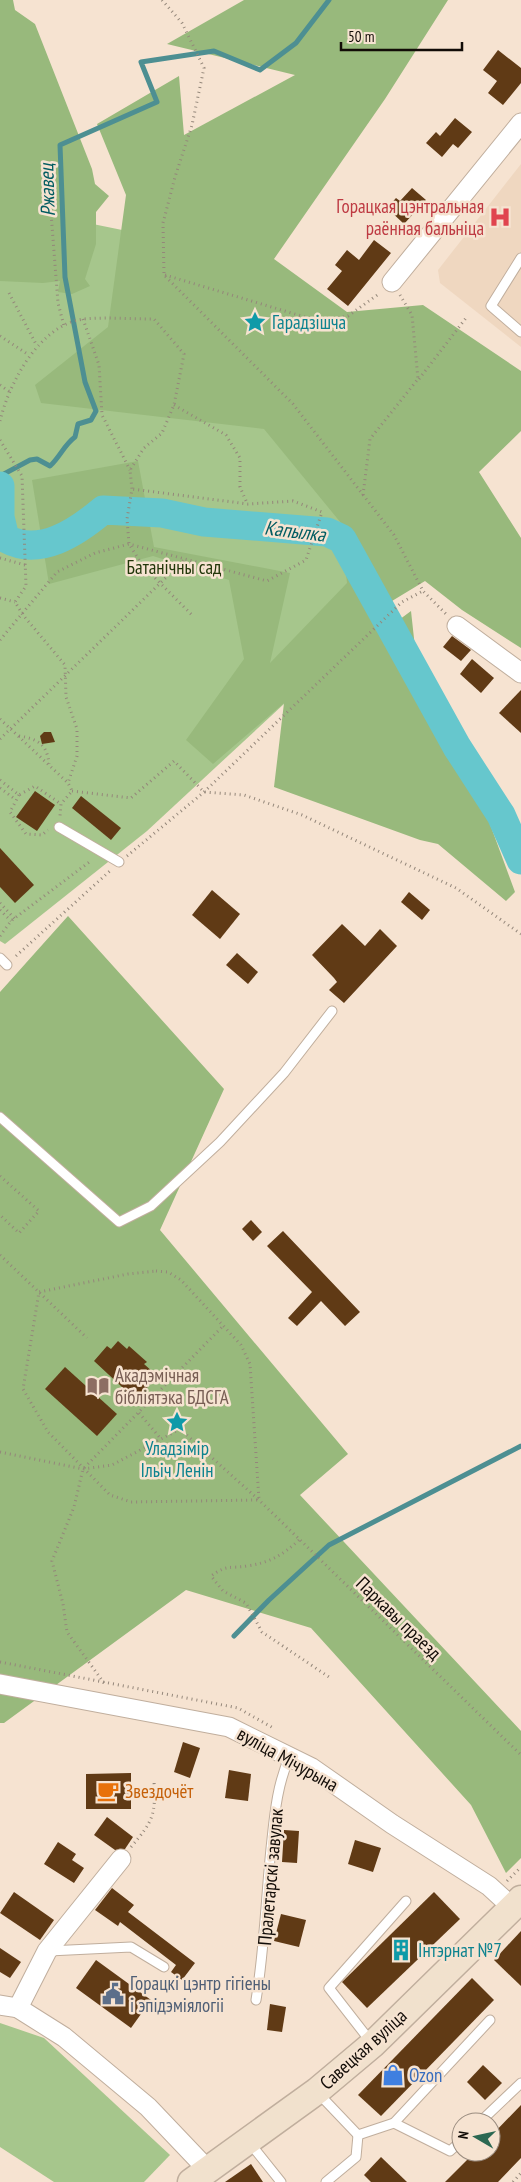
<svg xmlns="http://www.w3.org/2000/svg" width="521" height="2182" viewBox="0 0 521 2182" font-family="'PT Sans Narrow',sans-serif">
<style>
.built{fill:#efd7c0}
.green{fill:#a6c68c}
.forest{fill:#98b97c}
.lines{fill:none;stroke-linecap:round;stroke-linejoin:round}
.stream{stroke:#4d8f92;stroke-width:5}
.river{stroke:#66c7cd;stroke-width:29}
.building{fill:#603a15}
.lane-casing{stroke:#c0ae9d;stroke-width:11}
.street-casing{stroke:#c0ae9d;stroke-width:21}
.secondary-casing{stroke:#c0ae9d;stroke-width:29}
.path{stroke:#94877a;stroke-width:3;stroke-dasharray:1 4;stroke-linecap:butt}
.lane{stroke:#fff;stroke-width:9}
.street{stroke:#fff;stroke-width:19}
.secondary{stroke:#f1e1cd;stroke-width:26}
.labels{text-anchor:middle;stroke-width:5;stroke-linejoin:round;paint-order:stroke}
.health-label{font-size:19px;fill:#be3a42;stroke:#f6e3d1;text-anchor:end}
.culture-label{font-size:19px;fill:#0d838f;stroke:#f6e3d1;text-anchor:start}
.park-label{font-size:19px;fill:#22370a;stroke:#f6e3d1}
.education-label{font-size:19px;fill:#785e54;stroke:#f6e3d1;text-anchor:start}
.street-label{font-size:19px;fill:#120c07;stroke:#f6e3d1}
.food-label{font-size:19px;fill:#c56008;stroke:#f6e3d1;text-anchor:start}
.service-label{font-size:19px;fill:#4e5e75;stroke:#f6e3d1;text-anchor:start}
.shop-label{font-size:19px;fill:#366cbe;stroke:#f6e3d1;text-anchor:start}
.water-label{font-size:20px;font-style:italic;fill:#025c61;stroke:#f6e3d1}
</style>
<rect width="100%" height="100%" fill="#f6e3d1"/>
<polygon class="built" points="521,164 521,347 440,283 438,270"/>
<g class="green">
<polygon points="0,205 127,231 368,527 368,626 147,831 5,944 0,941"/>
<polygon points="0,2023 44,2038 170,2155 144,2182 54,2182 0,2147"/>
</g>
<g class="forest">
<polygon points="0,0 13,0 15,10 35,24 92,169 95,184 109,196 96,212 96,244 85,279 90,286 72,294 58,292 60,281 43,283 0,281"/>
<polygon points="244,0 448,0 385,99 274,259 347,312 423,305 521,371 521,431 479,472 521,538 521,648 462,610 425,581 392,601 375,614 384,631 411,611 420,693 490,824 515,892 506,901 438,844 420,840 274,787 284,703 213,764 186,740 244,659 229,580 153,556 49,584 32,480 138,461 154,547 290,573 270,663 347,583 341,523 264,429 41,403 35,385 108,327 126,195 97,124 179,76 184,135 295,75 167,44"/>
<polygon points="68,916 224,1089 160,1230 348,1454 300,1495 521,1731 521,1858 506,1873 471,1805 311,1628 186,1590 4,1723 0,1723 0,992"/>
</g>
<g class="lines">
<g class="stream">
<path d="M 0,476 L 30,460 L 37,459 L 50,466 C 60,457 64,445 75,437 L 78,424 L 91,420 L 96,411 L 85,382 L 65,277 L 60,145 L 157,102 L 141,62 L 214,51 L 260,70 L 296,43 L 329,0"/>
<polyline points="234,1636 269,1600 329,1545 521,1446"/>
</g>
<path class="river" d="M 0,486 L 0,517 L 5,538 C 39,558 77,532 103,510 L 162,513 L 204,522 L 327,532 L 342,539 L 457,747 L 501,815 L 521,860"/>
</g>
<g class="building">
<polygon points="498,50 521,68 521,83 503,105 488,93 497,81 483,70"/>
<polygon points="455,118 472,132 458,148 453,144 442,157 426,143 436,132 440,136"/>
<polygon points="412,188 426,200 404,224 387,208 396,198 400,201"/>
<polygon points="374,240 391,253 348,306 327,289 342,271 335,265 347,250 359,260"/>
<polygon points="452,636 471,650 461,661 443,647"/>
<polygon points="472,659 494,678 481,693 460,674"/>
<polygon points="521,690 521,733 499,713"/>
<polygon points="44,732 51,732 55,742 42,744 40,736"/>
<polygon points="35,791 55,805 37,831 16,817"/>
<polygon points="81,796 121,828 111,840 72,808"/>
<polygon points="0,848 34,885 15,903 0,887"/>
<polygon points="212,890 240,914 220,939 192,915"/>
<polygon points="409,892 430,910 422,920 401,902"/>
<polygon points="342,924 365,946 380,929 397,946 344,1003 329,990 337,982 334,978 312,955"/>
<polygon points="237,953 258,972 248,984 226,965"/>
<polygon points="251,1220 262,1232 253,1241 242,1229"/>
<polygon points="283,1231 360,1312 345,1326 321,1301 297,1326 288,1318 312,1292 267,1246"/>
<polygon points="118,1341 127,1349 129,1346 147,1362 144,1364 154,1373 148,1380 151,1383 136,1400 94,1361 107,1346 111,1349"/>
<polygon points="65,1367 117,1414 97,1436 45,1389"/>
<polygon points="183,1742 200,1748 190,1778 174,1772"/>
<polygon points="229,1770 251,1774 248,1801 225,1798"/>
<polygon points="131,1773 131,1809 86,1809 86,1774"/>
<polygon points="107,1817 133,1837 125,1849 115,1850 94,1835"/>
<polygon points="284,1830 299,1831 297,1863 282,1862"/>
<polygon points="355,1840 381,1848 373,1872 348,1864"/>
<polygon points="58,1842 76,1854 72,1860 84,1868 74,1883 44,1864"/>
<polygon points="112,1888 134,1905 128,1912 195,1963 182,1980 171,1972 176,1965 120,1922 118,1926 95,1910"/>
<polygon points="14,1892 54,1920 40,1940 0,1913"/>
<polygon points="434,1892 460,1919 367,2008 342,1982"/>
<polygon points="281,1914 306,1920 299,1947 274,1941"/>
<polygon points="521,1931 521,1986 494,1960"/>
<polygon points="0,1948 21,1962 10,1978 0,1972"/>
<polygon points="96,1960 151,2000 131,2028 76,1988"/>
<polygon points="472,1978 494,2000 381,2116 358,2095"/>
<polygon points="270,2004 286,2007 282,2032 267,2030"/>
<polygon points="483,2065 502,2083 485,2100 467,2082"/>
<polygon points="521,2105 521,2158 498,2182 445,2182 475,2152 491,2152 491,2136"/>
<polygon points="381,2157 407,2182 371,2182 364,2175"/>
<polygon points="251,2164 263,2182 225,2182"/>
</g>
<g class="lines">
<g class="lane-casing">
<g id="lane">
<polyline points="521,258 491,306 521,332"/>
<polyline points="59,827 119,862"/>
<polyline points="0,958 7,965"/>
<polyline points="0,1117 119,1222 151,1206 220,1142 284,1073 332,1011"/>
<polyline points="49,1951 131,1947 164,1967"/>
<path d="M 256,2000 C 265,1946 266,1892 272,1839 C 275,1810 278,1782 290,1756"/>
<polyline points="371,2042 329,1988 406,1901"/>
<polyline points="318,2093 358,2135 394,2123 490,2020"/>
<polyline points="480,2122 521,2083"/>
<polyline points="394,2123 450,2151 461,2141"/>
<polyline points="249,2142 281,2182"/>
<polyline points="326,2182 356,2157 358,2135"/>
</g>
</g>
<g class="street-casing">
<g id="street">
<polyline points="392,282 521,123"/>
<polyline points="457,626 521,673"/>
<polyline points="0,1684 229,1727 312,1768 392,1824 489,1886 513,1908"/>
<polyline points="0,2005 18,2008 64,2037 148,2107 207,2169"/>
<polyline points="18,2008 47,1951 121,1859"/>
</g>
</g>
<g class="secondary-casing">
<polyline id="secondary" points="191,2182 317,2091 373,2044 521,1899"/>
</g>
<g class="path">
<polyline points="162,0 182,23 204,68 192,125 175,177 163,223 164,275 293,404 394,535 423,591 446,614"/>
<polyline points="50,200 58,303 64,326"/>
<polyline points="165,275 318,321 348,316 380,293"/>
<polyline points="9,293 37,346"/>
<polyline points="83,319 99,365 102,415 130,470"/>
<polyline points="0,336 29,355"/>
<polyline points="419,379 466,318"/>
<polyline points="0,385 10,392"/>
<polyline points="174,405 226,435 240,458 240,487 247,503"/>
<path d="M 0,421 C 9,383 40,324 84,319 C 107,317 131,319 154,319 L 184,354 L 174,405 L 162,433 L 144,448 L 130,470 L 132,489 L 127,519 L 129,544 L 143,566 L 193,616"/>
<polyline points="0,440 22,476 26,586 15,602 23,615 65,665 66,697 77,729 77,756 68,783 72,791 61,804 60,816"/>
<polyline points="363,495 370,439 418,379 412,315 400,295"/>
<polyline points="0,558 25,565"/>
<polyline points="0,598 15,602"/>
<polyline points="0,640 57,572 95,553 129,544 267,581 306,560 322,512 293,501 248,504 132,489"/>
<polyline points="0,719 68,783"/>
<path d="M 19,736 C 38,739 47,744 49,764"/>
<polyline points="0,739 186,558"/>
<polyline points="0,780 19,795 35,786 61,804"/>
<polyline points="0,788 15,799"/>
<polyline points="72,791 131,798 174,761 204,792 244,795 302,815 456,888 521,934"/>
<polyline points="19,795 10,812 26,834 42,835 48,830"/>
<polyline points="127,856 204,792 402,602 423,591"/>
<polyline points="0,903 15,919"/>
<polyline points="0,910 11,921"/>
<polyline points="0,936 11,921 92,860"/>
<polyline points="16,956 111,870"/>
<polyline points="0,1176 39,1211 19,1233 0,1215"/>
<polyline points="0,1255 87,1338"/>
<polygon points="156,1271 168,1272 181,1280 241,1345 250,1364 259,1500 131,1502 110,1495 48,1432 23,1389 39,1292 128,1274"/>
<polyline points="139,1413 161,1439"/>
<polyline points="0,1452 83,1469 112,1465 180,1429 259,1500 521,1755"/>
<path d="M 299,1540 C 283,1555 269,1563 247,1566 C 228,1569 228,1564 211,1576 L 223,1591 L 246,1603 L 262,1632 L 332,1679"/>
<polyline points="0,1662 238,1708 275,1729"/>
<polyline points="104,1683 67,1632 63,1604 52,1561 74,1507 83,1469 223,1326"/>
<path d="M 131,1847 C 153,1821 156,1815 154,1781"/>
<polyline points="507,1881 521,1867"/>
<polyline points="513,2182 521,2173"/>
</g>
<use href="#lane" class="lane"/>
<use href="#street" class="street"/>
<use href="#secondary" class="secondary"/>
</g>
<defs>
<g id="hospital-bare" transform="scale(1.725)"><path d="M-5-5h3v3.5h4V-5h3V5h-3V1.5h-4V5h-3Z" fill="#e0444e" stroke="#f6e3d1" stroke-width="2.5" paint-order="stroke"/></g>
<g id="sight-bare" transform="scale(1.725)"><path d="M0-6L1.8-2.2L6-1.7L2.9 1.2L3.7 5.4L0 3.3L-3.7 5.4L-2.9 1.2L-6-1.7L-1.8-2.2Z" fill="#0f9aa8" stroke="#f6e3d1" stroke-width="2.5" paint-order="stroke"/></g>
<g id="library-bare" transform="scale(1.725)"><path d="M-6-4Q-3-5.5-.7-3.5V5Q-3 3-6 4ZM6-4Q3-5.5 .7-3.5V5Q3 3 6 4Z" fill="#8d6e63" stroke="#f6e3d1" stroke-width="2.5" paint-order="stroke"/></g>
<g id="cafe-bare" transform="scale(1.725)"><path d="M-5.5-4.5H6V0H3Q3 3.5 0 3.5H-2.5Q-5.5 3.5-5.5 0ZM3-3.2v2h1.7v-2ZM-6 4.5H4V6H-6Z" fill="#e8710a" stroke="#f6e3d1" stroke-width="2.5" paint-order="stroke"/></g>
<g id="building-bare" transform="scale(1.725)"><path d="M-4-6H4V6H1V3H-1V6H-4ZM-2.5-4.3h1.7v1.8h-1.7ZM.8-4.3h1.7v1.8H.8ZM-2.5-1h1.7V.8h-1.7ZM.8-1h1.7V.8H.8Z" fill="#0f9aa8" stroke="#f6e3d1" stroke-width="2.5" paint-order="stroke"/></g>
<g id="civic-bare" transform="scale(1.725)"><path d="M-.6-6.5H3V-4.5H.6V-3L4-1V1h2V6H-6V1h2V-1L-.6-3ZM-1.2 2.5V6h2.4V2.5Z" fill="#5c6f8a" stroke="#f6e3d1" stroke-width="2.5" paint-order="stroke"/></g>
<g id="shop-bare" transform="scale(1.725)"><path d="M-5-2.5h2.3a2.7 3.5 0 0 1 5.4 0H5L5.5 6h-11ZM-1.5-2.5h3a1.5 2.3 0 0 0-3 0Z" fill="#3f7fe0" stroke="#f6e3d1" stroke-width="2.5" paint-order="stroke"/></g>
</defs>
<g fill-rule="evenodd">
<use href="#hospital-bare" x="500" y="217"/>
<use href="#sight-bare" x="255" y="322"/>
<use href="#library-bare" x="98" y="1386"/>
<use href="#sight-bare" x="177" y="1422"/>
<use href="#cafe-bare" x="108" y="1791"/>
<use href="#building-bare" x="401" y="1950"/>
<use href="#civic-bare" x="113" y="1994"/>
<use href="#shop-bare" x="393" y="2075"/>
</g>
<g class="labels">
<g class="health-label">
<text x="484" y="213">Горацкая цэнтральная<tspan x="484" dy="22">раённая бальніца</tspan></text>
</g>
<g class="culture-label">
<text x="272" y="329">Гарадзішча</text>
<text x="177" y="1455" text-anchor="middle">Уладзімір<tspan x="177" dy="22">Ільіч Ленін</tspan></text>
<text x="418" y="1957">Інтэрнат №7</text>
</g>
<g class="park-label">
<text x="174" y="574">Батанічны сад</text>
</g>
<g class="education-label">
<text x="115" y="1382">Акадэмічная<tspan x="115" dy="22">бібліятэка БДСГА</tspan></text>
</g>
<g class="street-label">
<text transform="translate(399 1618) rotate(44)" y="7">Паркавы праезд</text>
<text transform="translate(288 1759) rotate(29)" y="7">вуліца Мічурына</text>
<text transform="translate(270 1877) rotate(-85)" y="7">Пралетарскі завулак</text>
<text transform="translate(363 2049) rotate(-42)" y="7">Савецкая вуліца</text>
</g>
<g class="food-label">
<text x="125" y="1798">Звездочёт</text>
</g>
<g class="service-label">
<text x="130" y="1990">Горацкі цэнтр гігіены<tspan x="130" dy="22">і эпідэміялогіі</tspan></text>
</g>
<g class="shop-label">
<text x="409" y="2082">Ozon</text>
</g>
<g class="water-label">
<text transform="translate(47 190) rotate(-92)" y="7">Ржавец</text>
<text transform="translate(295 531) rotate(7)" y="7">Капылка</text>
</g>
</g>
<g transform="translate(476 2137) rotate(279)"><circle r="24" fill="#f6e3d1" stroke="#9b8d80"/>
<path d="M0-4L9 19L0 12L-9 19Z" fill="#2c6852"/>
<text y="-8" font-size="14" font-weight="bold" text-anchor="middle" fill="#120c07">N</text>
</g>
<path d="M341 42v8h121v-8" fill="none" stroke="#120c07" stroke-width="2.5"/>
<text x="348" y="42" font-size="15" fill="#120c07" stroke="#f6e3d1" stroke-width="4" paint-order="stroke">50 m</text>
</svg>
